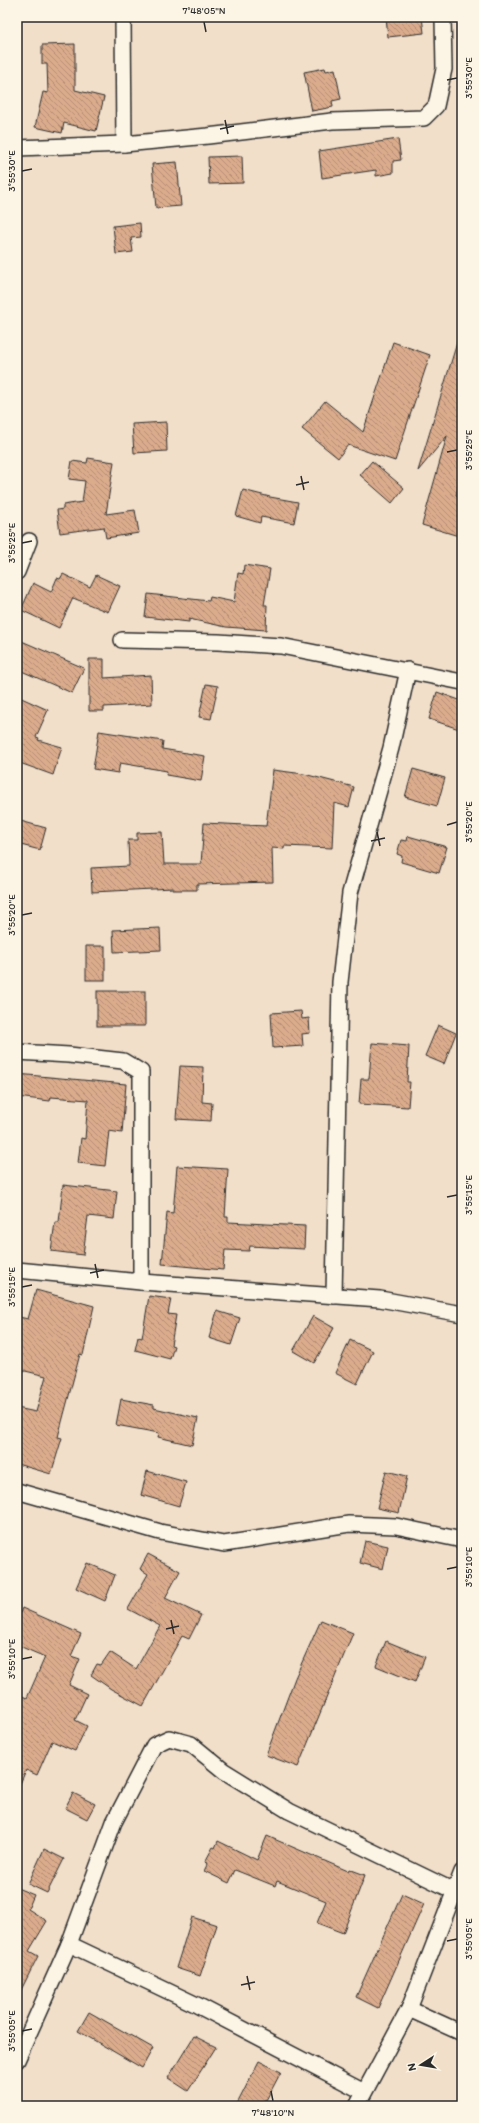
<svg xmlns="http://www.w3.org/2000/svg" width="479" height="2123" viewBox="0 0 479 2123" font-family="Itim,sans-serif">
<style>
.building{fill:url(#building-back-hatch);stroke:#2b2b2b}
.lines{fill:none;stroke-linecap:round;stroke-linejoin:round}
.street-casing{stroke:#2b2b2b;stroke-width:18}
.street{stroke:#fcf5e5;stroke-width:15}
.ticks{fill:none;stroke:#2b2b2b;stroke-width:1.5}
.neatline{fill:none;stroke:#2b2b2b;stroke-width:1.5}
.ticks-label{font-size:10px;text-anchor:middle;fill:#2b2b2b}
</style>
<defs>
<pattern id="building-back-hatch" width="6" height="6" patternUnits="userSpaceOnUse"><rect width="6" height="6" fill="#dbac8c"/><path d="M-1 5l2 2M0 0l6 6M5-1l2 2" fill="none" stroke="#b28c73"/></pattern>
</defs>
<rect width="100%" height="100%" fill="#f2dfca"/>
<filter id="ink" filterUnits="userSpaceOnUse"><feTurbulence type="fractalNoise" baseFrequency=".025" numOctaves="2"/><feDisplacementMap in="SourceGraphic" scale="8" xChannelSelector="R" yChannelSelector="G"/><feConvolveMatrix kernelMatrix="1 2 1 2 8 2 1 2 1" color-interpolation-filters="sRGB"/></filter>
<g filter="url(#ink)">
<g class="building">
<polygon points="386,17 422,17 424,33 388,37"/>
<polygon points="75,44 75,90 104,97 96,131 64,123 62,133 35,127 43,92 48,93 47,64 42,64 42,45"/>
<polygon points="325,68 326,71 335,69 341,99 332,101 333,107 312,111 304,72"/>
<polygon points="398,139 401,160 393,161 393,173 376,176 376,170 322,178 319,151"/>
<polygon points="242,156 243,183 209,184 208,157"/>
<polygon points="177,162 181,206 156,208 152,164"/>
<polygon points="140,223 141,237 131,238 133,252 116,254 113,226"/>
<polygon points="459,336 462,336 462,473 456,495 462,497 462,537 422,525 447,436 418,471"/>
<polygon points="393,342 430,355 395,461 348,445 338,458 302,429 325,401 363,432"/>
<polygon points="166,422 167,451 134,453 132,424"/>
<polygon points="88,458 114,462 106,514 135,510 139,533 106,538 104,527 60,533 57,510 63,509 63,505 82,502 85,481 69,479 72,461 87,463"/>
<polygon points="372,461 404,488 392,503 360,475"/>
<polygon points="243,490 270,497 298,502 294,523 261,517 260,523 236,516"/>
<polygon points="244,565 270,569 264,605 267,605 266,630 226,627 189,619 189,622 145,617 148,594 209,601 210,597 234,602 238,573 243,574"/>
<polygon points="63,574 90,587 96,575 120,586 108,612 73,598 59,628 21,610 33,583 51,592 57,578 60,579"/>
<polygon points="17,639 84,668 72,693 17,669"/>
<polygon points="89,659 104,659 104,678 151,675 152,704 104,707 104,711 89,711"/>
<polygon points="206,684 218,686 211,719 199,717"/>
<polygon points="437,692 462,701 462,730 429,719"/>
<polygon points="17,696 48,710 36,737 39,738 38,740 62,747 53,775 17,762"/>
<polygon points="99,731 163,741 162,749 205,756 201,781 166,775 167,771 120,763 118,773 93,769"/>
<polygon points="413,769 445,778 437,806 405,797"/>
<polygon points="273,770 304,774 354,787 349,807 334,803 332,848 284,846 284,849 272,848 273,882 197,884 197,890 173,890 173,888 92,892 91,868 129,866 128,840 137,840 137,833 162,832 164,864 201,864 204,823 266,826"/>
<polygon points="17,820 46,828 40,850 17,844"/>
<polygon points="408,836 447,847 439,873 401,862 402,856 397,854 401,840 407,841"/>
<polygon points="160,928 161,950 114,952 113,930"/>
<rect x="86" y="946" width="19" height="34"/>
<rect x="97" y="991" width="48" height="35"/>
<polygon points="301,1011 302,1019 309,1018 310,1033 302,1034 303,1046 273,1048 271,1013"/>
<polygon points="438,1025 456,1033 444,1064 425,1056"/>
<polygon points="372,1043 409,1046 407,1082 410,1082 408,1107 359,1104 361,1079 369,1079"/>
<polygon points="180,1066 203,1067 202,1102 212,1103 211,1121 176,1119"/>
<polygon points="17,1074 126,1084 122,1133 109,1131 105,1166 78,1163 81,1138 85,1139 88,1100 51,1097 50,1101 17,1097"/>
<polygon points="177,1166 228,1169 225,1217 228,1217 228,1222 305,1226 304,1249 250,1246 249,1251 225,1250 223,1270 162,1264 167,1212 173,1213"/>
<polygon points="63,1185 117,1191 114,1219 88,1216 83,1255 51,1251 55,1222 59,1222"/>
<polygon points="36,1290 94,1306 83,1355 80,1354 58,1437 62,1438 51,1474 17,1464 17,1408 36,1412 46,1376 17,1369 17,1327 19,1317 28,1319"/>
<polygon points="149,1296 171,1299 168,1314 176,1315 171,1345 174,1346 170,1359 135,1350 138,1337 142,1338"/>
<polygon points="217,1311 240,1318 231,1345 209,1338"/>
<polygon points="313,1316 334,1328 314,1363 293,1351"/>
<polygon points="350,1340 373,1351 357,1384 335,1373"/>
<polygon points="121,1399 154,1405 154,1408 198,1418 192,1445 158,1437 159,1433 116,1425"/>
<polygon points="147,1471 186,1482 179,1506 141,1495"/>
<polygon points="386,1471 407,1476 399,1513 377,1508"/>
<polygon points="365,1541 388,1546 383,1569 360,1563"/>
<polygon points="148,1554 180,1571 165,1598 201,1615 189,1639 182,1636 143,1706 111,1689 91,1675 97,1664 101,1665 110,1652 136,1669 160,1626 128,1609 148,1574 140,1569"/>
<polygon points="87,1563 115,1575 105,1601 76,1588"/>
<polygon points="22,1608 81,1634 71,1656 80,1659 69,1685 87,1694 75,1720 87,1726 75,1751 52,1741 37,1775 26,1770 17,1791 17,1694 27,1698 45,1657 17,1645 17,1621"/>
<polygon points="321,1620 353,1633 298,1767 266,1755 295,1678"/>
<polygon points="386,1641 425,1657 415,1682 376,1666"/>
<polygon points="73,1793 95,1804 87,1819 65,1808"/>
<polygon points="267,1836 348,1871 349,1869 365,1875 343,1933 317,1923 326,1901 277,1881 275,1886 235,1870 229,1883 204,1871 208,1863 205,1862 213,1847 215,1848 218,1841 257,1860"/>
<polygon points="44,1849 64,1859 47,1893 28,1884"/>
<polygon points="17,1888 34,1895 28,1909 47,1921 29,1951 38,1956 17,1998"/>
<polygon points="402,1894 424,1904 378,2008 356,1997"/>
<polygon points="192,1917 217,1925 200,1976 176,1968"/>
<polygon points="89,2012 153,2048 142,2068 78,2031"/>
<polygon points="194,2036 216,2047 188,2091 168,2078"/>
<polygon points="259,2061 281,2072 263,2106 236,2106"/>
</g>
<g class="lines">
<g class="street-casing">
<g id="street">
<polyline points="123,17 124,144"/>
<polyline points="17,148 124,144 208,136 332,121 424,118 436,106 444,69 443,17"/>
<polyline points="17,572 29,541"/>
<polyline points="122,640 218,642 281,646 462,682"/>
<polyline points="17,1052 69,1055 123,1061 141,1072 141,1282"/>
<polyline points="17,1270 141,1282 380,1299 462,1314"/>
<polyline points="334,1296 340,982 350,893 391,748 408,670"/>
<polyline points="17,1491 160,1532 224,1544 349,1524 396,1526 462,1540"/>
<polyline points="69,1944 197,2005 364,2092"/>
<polyline points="409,2009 462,2033"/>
<polyline points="17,2060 69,1944 114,1822 154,1745 169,1738 191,1744 224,1771 289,1811 456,1892"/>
<polyline points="357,2106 409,2009 462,1872"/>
</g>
</g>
<use href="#street" class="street"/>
</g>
</g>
<path class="ticks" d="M 204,22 L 206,32M 447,80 L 457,78M 225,120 L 228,134M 220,129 L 234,126M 22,171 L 32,169M 447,452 L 457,450M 301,476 L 304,490M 296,485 L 309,482M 22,543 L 32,541M 447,825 L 457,822M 377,832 L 380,846M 371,841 L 385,838M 22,915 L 32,913M 447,1197 L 457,1195M 95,1264 L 98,1278M 90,1273 L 104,1270M 22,1287 L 32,1285M 447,1569 L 457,1567M 171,1620 L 174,1634M 166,1629 L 179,1626M 22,1659 L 32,1657M 447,1941 L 457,1939M 247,1976 L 250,1990M 241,1985 L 255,1982M 22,2031 L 32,2029M 271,2091 L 273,2101"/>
<rect width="479" height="2123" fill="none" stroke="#fcf5e5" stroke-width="44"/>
<g transform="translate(421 2065) rotate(258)" stroke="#fcf5e5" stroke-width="3" paint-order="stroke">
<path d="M0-3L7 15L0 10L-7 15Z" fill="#2b2b2b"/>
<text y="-6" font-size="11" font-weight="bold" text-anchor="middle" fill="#2b2b2b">N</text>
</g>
<rect x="22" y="22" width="435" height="2079" class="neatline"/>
<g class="ticks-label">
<text x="204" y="14">7°48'05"N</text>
<text transform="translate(468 78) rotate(-90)" y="4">3°55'30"E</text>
<text transform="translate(11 171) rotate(-90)" y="4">3°55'30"E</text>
<text transform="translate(468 450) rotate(-90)" y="4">3°55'25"E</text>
<text transform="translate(11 543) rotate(-90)" y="4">3°55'25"E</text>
<text transform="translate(468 822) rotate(-90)" y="4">3°55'20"E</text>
<text transform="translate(11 915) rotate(-90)" y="4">3°55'20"E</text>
<text transform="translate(468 1195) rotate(-90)" y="4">3°55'15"E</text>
<text transform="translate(11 1287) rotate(-90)" y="4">3°55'15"E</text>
<text transform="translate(468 1567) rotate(-90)" y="4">3°55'10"E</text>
<text transform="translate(11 1659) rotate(-90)" y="4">3°55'10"E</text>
<text transform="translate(468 1939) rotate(-90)" y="4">3°55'05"E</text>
<text transform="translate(11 2031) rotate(-90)" y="4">3°55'05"E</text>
<text x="273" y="2116">7°48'10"N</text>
</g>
</svg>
